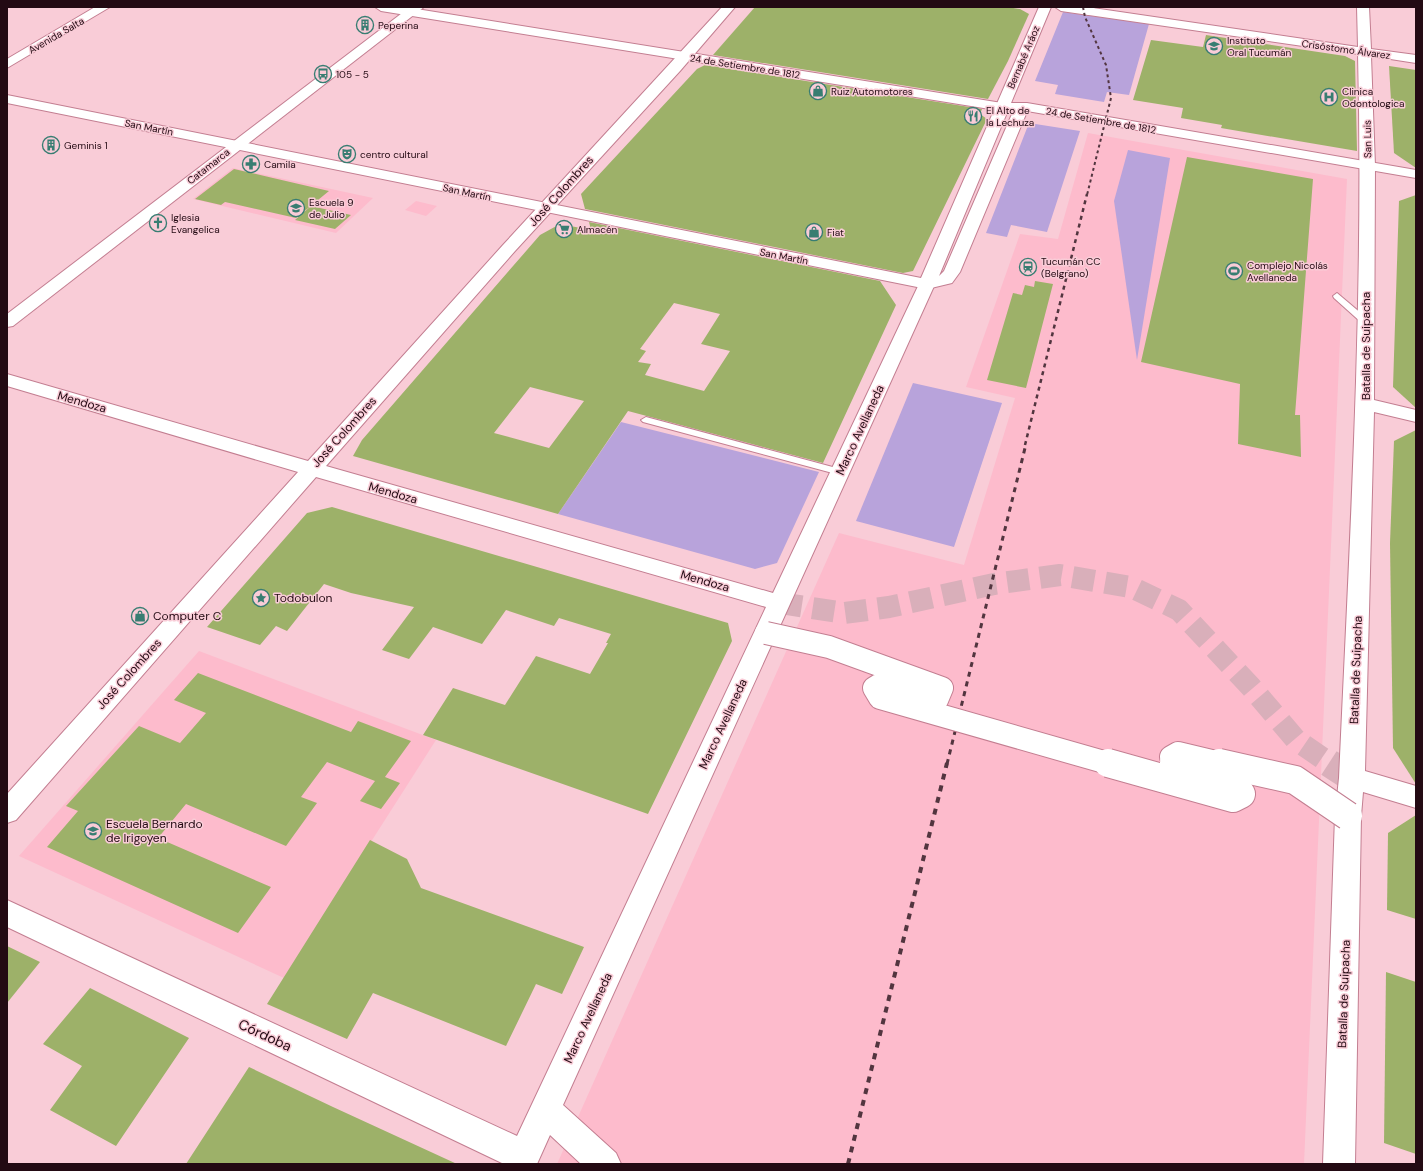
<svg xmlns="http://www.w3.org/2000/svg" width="1423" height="1171" viewBox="0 0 1423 1171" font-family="'DM Sans',sans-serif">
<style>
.built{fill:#fdbbcc}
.green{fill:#b8a3db}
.building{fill:#9db169;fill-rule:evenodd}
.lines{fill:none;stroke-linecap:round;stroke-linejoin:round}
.street-tunnel-far1{stroke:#d9afba;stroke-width:22;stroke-dasharray:22 11;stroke-linecap:butt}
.street-tunnel{stroke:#d9afba;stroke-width:28;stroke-dasharray:28 14;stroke-linecap:butt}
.lane-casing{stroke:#c37e91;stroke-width:2}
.street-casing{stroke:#c37e91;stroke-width:2}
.secondary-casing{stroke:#c37e91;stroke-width:2}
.primary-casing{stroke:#c37e91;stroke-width:2}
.lane{fill:#fff;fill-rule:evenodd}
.street{fill:#fff;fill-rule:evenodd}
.secondary{fill:#fff;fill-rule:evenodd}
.primary{fill:#fff;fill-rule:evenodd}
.rail-far3{stroke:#52353f;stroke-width:2;stroke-dasharray:3 3;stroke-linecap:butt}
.rail-far2{stroke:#52353f;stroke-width:2.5;stroke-dasharray:4 4;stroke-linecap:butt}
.rail-far1{stroke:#52353f;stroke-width:3;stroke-dasharray:5 5;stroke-linecap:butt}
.rail{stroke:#52353f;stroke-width:4;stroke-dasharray:6 6;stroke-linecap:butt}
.street-bridge-far1-casing{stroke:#c37e91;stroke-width:24;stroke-linecap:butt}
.street-bridge-casing{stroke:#c37e91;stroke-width:30;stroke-linecap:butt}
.street-bridge-far1{stroke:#fff;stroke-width:22}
.street-bridge{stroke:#fff;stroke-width:28}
.labels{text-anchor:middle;stroke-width:3;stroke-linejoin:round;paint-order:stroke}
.far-poi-label{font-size:10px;fill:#230a13;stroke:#f9ccd7;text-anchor:start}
.far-street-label{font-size:10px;fill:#230a13;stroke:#f9ccd7}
.street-label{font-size:12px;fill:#230a13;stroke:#f9ccd7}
.poi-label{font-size:12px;fill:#230a13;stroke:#f9ccd7;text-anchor:start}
.near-street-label{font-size:14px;fill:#230a13;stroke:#f9ccd7}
</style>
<rect width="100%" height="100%" fill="#f9ccd7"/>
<g class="built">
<polygon points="1088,133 1347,179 1304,1164 557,1164 839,533 964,565 1015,398 966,387 1020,234 1058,239"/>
<polygon points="233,168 373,198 336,233 193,199"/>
<polygon points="416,201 437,206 426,216 405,210"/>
<polygon points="199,651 436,740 284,978 19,856"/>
</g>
<g class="green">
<polygon points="1063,12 1149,24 1129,95 1107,92 1104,102 1055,94 1058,85 1035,81"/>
<polygon points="1029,123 1080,131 1047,232 1011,225 1007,237 986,233"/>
<polygon points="1128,150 1170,158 1137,360 1114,201"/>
<polygon points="913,383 1002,403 954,547 856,521"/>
<polygon points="621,422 819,472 777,563 755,569 558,514"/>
</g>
<g class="building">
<polygon points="755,7 1007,7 1020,9 1029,14 1008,61 988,99 713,55"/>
<polygon points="1206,35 1345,56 1355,61 1357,151 1221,128 1222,125 1181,118 1183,108 1133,100 1151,40 1203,47"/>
<polygon points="705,65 982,109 980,114 987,119 913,271 903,273 585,209 581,194 697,69"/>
<polygon points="1389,66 1416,70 1416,168 1394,153"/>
<polygon points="1187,157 1313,179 1295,415 1300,415 1301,457 1238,444 1240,384 1141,362"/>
<polygon points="234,169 273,178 329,191 296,218 225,202 221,205 195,199"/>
<polygon points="1416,195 1416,408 1393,387 1399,201"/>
<polygon points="311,206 351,215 335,229 295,220"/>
<path d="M 589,222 L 880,281 L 896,305 L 823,463 L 628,411 L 558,514 L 353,456 L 362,440 L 540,235 L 560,224 L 591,230 ZM 674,303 L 720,314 L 701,344 L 730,351 L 704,391 L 645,375 L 651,364 L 638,362 L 646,351 L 640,349 ZM 530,387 L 584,401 L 549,448 L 494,433 Z"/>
<polygon points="1035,281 1053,284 1026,388 987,380 1013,293 1022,295 1025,285 1034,287"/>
<polygon points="1416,430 1416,784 1393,748 1390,543 1394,441"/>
<polygon points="332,507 728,623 732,641 648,814 423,735 453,688 505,705 536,656 590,674 608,643 606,643 611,634 559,618 554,626 506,610 482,644 433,627 409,659 382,650 414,607 351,593 324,584 287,631 276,626 260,645 207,627 307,513"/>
<polygon points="198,673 351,732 358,721 411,741 385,777 400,783 381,809 360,801 375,781 327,762 301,797 317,803 286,846 186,804 158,838 271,887 238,933 47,847 78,811 66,806 139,726 180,743 206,713 174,700"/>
<polygon points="1416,815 1416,919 1387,910 1388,833"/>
<polygon points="370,840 407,859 421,888 584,947 562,994 536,984 506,1046 373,993 347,1039 267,1004"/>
<polygon points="7,946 40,962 7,1003"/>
<polygon points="1386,972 1416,982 1416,1154 1384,1143"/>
<polygon points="90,988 189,1038 116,1146 50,1110 82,1066 43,1044"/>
<polygon points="249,1067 333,1107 457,1164 186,1164"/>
</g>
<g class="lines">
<polyline class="street-tunnel-far1" points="780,603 845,613 889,607 994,584 1060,575 1131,587 1179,610 1251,687 1296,740 1331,764"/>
<polyline class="street-tunnel" points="1329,763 1352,778"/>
<g class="lane-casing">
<g id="lane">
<polygon points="1337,293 1369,320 1369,324 1363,324 1334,298 1333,296"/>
<polygon points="646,417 840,469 845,472 840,475 643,422 641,420"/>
</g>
</g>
<g class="street-casing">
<g id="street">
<polygon points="410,7 424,7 13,326 7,327 7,314"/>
<polygon points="722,7 735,7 680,71 515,251 326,466 773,593 919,284 921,280 927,279 933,280 935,284 563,1105 616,1153 621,1164 581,1164 550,1135 537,1164 504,1164 7,927 7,900 517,1136 766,607 316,477 16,820 7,823 7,794 298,472 7,386 7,374 308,461 503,245"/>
<path d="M 1055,7 L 1086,7 L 1358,47 L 1357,7 L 1369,7 L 1371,49 L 1416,55 L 1416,63 L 1371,56 L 1375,166 L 1374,400 L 1416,410 L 1416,422 L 1374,412 L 1365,771 L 1416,786 L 1416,808 L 1363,792 L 1361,816 L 1355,1164 L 1323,1164 L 1335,816 L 1339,778 C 1350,537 1364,296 1358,54 L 1061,11 Z"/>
</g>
</g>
<g class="secondary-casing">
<g id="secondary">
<polygon points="95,7 110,7 7,68 7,59"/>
<polygon points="1039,7 1051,7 939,276 944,271 1012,114 1014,111 1024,111 1026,114 960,272 952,283 927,289 7,103 7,95 921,278"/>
<polygon points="1083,7 1095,7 1092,14 1088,15 1082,11"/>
</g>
</g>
<g class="primary-casing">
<polygon id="primary" points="375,7 404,7 1002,103 1027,103 1416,170 1416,178 1027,111 1002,111 381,11"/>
</g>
<use href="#lane" class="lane"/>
<use href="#street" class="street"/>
<use href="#secondary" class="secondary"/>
<use href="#primary" class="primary"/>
<polyline class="rail-far3" points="1083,7 1085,17 1106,65 1111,98 1087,195"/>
<polyline class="rail-far2" points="1025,445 1087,194"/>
<polyline class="rail-far1" points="947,764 1026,444"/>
<polyline class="rail" points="848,1164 947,763"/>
<g class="street-bridge-far1-casing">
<g id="street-bridge-far1">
<polyline points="766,633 829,647 942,688 937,700 882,683 874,688 880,698 1111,764"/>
<polyline points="1175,764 1171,757 1178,753 1224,764"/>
</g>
</g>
<g class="street-bridge-casing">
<g id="street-bridge">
<polyline points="1108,763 1233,798 1241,794 1234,783 1176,765 1174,763"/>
<polyline points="1219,763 1295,780 1348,816"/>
</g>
</g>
<use href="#street-bridge-far1" class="street-bridge-far1"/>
<use href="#street-bridge" class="street-bridge"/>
</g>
<defs>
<g id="building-ring" transform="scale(0.9)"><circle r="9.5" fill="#f9ccd7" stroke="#387d72" stroke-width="1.5"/><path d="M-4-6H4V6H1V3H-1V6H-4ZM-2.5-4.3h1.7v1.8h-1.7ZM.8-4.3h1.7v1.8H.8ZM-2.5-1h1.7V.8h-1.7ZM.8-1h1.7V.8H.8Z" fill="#387d72"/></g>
<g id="school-ring" transform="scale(0.9)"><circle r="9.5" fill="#f9ccd7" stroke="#387d72" stroke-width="1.5"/><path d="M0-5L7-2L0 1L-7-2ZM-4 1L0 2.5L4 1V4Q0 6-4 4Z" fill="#387d72"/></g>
<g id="bus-ring" transform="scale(0.9)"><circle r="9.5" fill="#f9ccd7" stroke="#387d72" stroke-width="1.5"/><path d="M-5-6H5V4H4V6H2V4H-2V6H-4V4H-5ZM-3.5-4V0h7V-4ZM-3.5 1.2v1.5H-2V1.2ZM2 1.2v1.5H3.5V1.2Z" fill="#387d72"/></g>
<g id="shop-ring" transform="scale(0.9)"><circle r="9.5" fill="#f9ccd7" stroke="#387d72" stroke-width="1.5"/><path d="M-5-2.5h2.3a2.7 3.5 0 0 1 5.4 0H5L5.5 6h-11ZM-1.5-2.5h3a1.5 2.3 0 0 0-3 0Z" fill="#387d72"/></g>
<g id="hospital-ring" transform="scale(0.9)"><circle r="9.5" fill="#f9ccd7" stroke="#387d72" stroke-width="1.5"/><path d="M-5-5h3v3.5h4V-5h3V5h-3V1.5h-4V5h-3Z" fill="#387d72"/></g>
<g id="restaurant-ring" transform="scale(0.9)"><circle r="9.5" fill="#f9ccd7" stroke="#387d72" stroke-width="1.5"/><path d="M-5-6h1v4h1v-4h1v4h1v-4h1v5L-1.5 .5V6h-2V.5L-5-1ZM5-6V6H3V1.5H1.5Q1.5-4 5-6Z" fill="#387d72"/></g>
<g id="theatre-ring" transform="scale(0.9)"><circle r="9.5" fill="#f9ccd7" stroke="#387d72" stroke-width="1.5"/><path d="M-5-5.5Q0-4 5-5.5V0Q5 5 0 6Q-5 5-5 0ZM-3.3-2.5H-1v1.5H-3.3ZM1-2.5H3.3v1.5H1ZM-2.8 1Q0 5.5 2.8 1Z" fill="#387d72"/></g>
<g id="pharmacy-ring" transform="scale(0.9)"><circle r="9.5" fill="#f9ccd7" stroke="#387d72" stroke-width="1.5"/><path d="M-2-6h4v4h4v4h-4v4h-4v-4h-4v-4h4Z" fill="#387d72"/></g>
<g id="church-ring" transform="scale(0.9)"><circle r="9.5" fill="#f9ccd7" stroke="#387d72" stroke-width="1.5"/><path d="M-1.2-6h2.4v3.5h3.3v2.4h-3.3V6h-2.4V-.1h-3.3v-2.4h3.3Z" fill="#387d72"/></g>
<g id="supermarket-ring" transform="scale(0.9)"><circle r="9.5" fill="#f9ccd7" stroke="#387d72" stroke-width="1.5"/><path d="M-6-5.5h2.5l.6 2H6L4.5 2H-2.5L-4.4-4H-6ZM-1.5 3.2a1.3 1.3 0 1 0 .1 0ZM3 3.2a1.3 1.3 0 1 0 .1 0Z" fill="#387d72"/></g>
<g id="station-ring" transform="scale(0.9)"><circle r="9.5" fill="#f9ccd7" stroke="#387d72" stroke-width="1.5"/><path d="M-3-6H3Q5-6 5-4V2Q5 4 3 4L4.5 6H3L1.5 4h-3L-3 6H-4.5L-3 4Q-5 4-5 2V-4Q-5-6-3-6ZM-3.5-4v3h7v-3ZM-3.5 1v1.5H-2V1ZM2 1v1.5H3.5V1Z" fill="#387d72"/></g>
<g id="stadium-ring" transform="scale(0.9)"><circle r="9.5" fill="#f9ccd7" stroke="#387d72" stroke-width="1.5"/><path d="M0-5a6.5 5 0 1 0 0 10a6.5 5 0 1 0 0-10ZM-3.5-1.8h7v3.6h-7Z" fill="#387d72"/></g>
<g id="sight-ring" transform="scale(0.9)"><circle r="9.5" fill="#f9ccd7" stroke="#387d72" stroke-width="1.5"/><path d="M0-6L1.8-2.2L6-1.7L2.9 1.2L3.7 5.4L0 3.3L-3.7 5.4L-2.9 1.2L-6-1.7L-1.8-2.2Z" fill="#387d72"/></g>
</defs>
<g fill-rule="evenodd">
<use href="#building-ring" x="365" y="25"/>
<use href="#school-ring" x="1214" y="46"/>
<use href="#bus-ring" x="323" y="74"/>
<use href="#shop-ring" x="818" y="91"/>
<use href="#hospital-ring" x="1329" y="97"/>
<use href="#restaurant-ring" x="973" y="116"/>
<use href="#building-ring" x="51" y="145"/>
<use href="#theatre-ring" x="347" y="154"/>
<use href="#pharmacy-ring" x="251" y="164"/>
<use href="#school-ring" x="296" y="208"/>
<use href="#church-ring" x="158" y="223"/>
<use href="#supermarket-ring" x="564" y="229"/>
<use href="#shop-ring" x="814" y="232"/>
<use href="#station-ring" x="1028" y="267"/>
<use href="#stadium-ring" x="1234" y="271"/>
<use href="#sight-ring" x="261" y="598"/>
<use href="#shop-ring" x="140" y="616"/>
<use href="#school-ring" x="93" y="831"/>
</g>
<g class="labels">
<g class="far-poi-label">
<text x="378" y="29">Peperina</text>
<text x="1227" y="44">Instituto<tspan x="1227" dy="12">Oral Tucumán</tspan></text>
<text x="336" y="78">105 - 5</text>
<text x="831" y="95">Ruiz Automotores</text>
<text x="1342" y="95">Clinica<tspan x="1342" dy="12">Odontologica</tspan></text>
<text x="986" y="114">El Alto de<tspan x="986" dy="12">la Lechuza</tspan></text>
<text x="64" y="149">Geminis 1</text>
<text x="360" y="158">centro cultural</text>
<text x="264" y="168">Camila</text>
<text x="309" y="206">Escuela 9<tspan x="309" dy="12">de Julio</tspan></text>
<text x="171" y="221">Iglesia<tspan x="171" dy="12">Evangelica</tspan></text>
<text x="577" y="233">Almacén</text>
<text x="827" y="236">Fiat</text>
<text x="1041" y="265">Tucumán CC<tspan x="1041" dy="12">(Belgrano)</tspan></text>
<text x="1247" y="269">Complejo Nicolás<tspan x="1247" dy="12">Avellaneda</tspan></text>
</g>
<g class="far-street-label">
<text transform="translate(56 35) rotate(-30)" y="4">Avenida Salta</text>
<text transform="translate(1346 49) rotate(8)" y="4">Crisóstomo Álvarez</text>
<text transform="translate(1023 57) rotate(-67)" y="4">Bernabé Aráoz</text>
<text transform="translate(745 66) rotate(9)" y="4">24 de Setiembre de 1812</text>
<text transform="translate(1101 120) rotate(10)" y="4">24 de Setiembre de 1812</text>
<text transform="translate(149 127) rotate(11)" y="4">San Martín</text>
<text transform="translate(1367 139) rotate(-91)" y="4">San Luis</text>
<text transform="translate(208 166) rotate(-38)" y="4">Catamarca</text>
<text transform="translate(467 192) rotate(12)" y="4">San Martín</text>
<text transform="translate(784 256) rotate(11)" y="4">San Martín</text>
</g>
<g class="street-label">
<text transform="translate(561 191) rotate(-48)" y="4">José Colombres</text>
<text transform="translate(1366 346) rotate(-90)" y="4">Batalla de Suipacha</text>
<text transform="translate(82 402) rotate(16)" y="4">Mendoza</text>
<text transform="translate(860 430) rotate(-65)" y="4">Marco Avellaneda</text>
<text transform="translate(344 432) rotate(-48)" y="4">José Colombres</text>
<text transform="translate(393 493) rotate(16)" y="4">Mendoza</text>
<text transform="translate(705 581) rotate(16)" y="4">Mendoza</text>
<text transform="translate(1356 670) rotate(-88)" y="4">Batalla de Suipacha</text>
<text transform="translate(129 674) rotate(-48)" y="4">José Colombres</text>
<text transform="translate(723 724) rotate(-65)" y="4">Marco Avellaneda</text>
<text transform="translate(1344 994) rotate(-88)" y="4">Batalla de Suipacha</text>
<text transform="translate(588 1018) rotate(-65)" y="4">Marco Avellaneda</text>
</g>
<g class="poi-label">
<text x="274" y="602">Todobulon</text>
<text x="153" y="620">Computer C</text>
<text x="106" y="828">Escuela Bernardo<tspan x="106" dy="14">de Irigoyen</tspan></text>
</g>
<g class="near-street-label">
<text transform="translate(265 1035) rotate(25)" y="5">Córdoba</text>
</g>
</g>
<rect width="1423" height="1171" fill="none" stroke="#230a13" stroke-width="16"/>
</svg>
